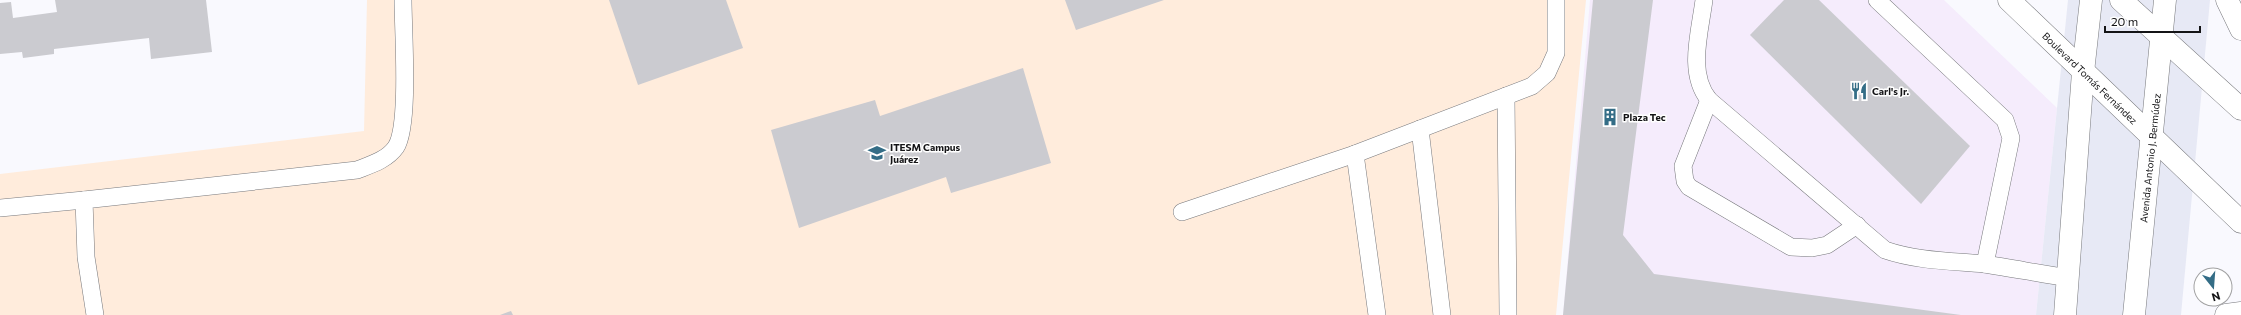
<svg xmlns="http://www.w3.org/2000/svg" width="2241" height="315" viewBox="0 0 2241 315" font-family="Commissioner,sans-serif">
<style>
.commercial{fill:#f5ecfc}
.built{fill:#e7e9f5}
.education{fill:#ffecdc}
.building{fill:#cbcbd0}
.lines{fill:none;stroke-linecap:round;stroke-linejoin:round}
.service-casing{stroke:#77787c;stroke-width:18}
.secondary-casing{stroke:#77787c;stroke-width:23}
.primary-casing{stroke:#77787c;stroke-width:23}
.service{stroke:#fff;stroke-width:17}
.secondary{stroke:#fff;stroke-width:22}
.primary{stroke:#fff;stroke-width:22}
.labels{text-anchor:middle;stroke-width:3;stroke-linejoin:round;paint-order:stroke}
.street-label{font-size:10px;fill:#141416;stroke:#fff}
.poi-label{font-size:10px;font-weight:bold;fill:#141416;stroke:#fff;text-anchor:start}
</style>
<rect width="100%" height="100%" fill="#f9f9fe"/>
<polygon class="commercial" points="1590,0 1944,0 2057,108 2036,315 1563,315"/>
<polygon class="built" points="2068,0 2210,0 2181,315 2036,315"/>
<polygon class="education" points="367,0 1586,0 1556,315 0,315 0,174 364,131"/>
<g class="building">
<polygon points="55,0 206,0 212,52 151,59 149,38 54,49 54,54 23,58 22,52 0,54 0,3 11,2 13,18 57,12"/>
<polygon points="609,0 726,0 743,48 638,85"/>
<polygon points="1065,0 1164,0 1076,30"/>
<polygon points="1593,0 1653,0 1623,235 1654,274 1961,315 1563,315"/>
<polygon points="1784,0 1819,0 1970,146 1921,204 1750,35"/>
<polygon points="1023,68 1051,163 951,193 946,177 799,228 771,130 875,100 880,116"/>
<polygon points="511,311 513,315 500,315"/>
</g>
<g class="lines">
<g class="service-casing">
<g id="service">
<path d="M 1704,0 C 1700,32 1687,73 1709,100 L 1885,250 C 1917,261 1951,261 1984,264 C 2012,268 2041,274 2069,278"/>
<polyline points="1877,0 2005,120 2011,138 1985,264"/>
<polyline points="1506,96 1508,315"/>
<polyline points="1709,100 1683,166 1685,181 1689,187 1791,247 1812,248 1827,245 1857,225"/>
<polyline points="1420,129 1442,315"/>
<polyline points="1355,154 1377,315"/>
<polyline points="0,208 84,200"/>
<polyline points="1182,212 1355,154 1532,86 1547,73 1556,53 1556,0"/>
<path d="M 95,315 L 86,257 L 84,200 L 357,170 C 370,165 387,160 396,147 C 410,125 403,30 403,0"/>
</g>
</g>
<g class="secondary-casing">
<g id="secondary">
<polyline points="2009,0 2241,222"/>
<polyline points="2121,0 2241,109"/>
</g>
</g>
<g class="primary-casing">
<g id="primary">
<polyline points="2227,0 2241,29"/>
<polyline points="2065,315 2083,72 2091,0"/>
<polyline points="2134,315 2165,0"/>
<polyline points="2226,315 2241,313"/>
</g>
</g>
<use href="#service" class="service"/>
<use href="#secondary" class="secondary"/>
<use href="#primary" class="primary"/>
</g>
<defs>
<g id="restaurant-bare" transform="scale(1.38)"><path d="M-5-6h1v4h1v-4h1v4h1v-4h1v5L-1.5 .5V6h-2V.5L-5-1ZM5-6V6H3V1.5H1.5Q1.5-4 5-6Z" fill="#346d86" stroke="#fff" stroke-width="2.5" paint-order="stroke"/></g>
<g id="building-bare" transform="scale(1.38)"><path d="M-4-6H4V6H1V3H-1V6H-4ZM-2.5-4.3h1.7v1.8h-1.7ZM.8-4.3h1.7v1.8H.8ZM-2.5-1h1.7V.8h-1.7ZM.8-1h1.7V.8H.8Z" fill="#346d86" stroke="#fff" stroke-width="2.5" paint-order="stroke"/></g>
<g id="university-bare" transform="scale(1.38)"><path d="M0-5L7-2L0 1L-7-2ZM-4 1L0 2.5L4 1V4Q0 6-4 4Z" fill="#346d86" stroke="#fff" stroke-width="2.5" paint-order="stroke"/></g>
</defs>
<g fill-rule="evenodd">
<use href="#restaurant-bare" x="1859" y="91"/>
<use href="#building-bare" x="1610" y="117"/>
<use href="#university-bare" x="877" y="153"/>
</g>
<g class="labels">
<g class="street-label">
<text transform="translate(2090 78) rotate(44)" y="4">Boulevard Tomás Fernández</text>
<text transform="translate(2150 158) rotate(-84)" y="4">Avenida Antonio J. Bermúdez</text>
</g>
<g class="poi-label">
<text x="1872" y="95">Carl's Jr.</text>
<text x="1623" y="121">Plaza Tec</text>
<text x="890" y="151">ITESM Campus<tspan x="890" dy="12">Juárez</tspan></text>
</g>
</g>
<g transform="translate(2213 287) rotate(163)"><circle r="19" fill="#ffffff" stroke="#a1a1a2"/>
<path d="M0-3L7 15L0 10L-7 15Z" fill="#346d86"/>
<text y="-6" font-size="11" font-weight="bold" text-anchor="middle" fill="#141416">N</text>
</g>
<path d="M2105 26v6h95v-6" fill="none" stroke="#141416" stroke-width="2"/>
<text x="2111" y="26" font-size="12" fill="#141416" stroke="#ffffff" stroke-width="3" paint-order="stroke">20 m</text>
</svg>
